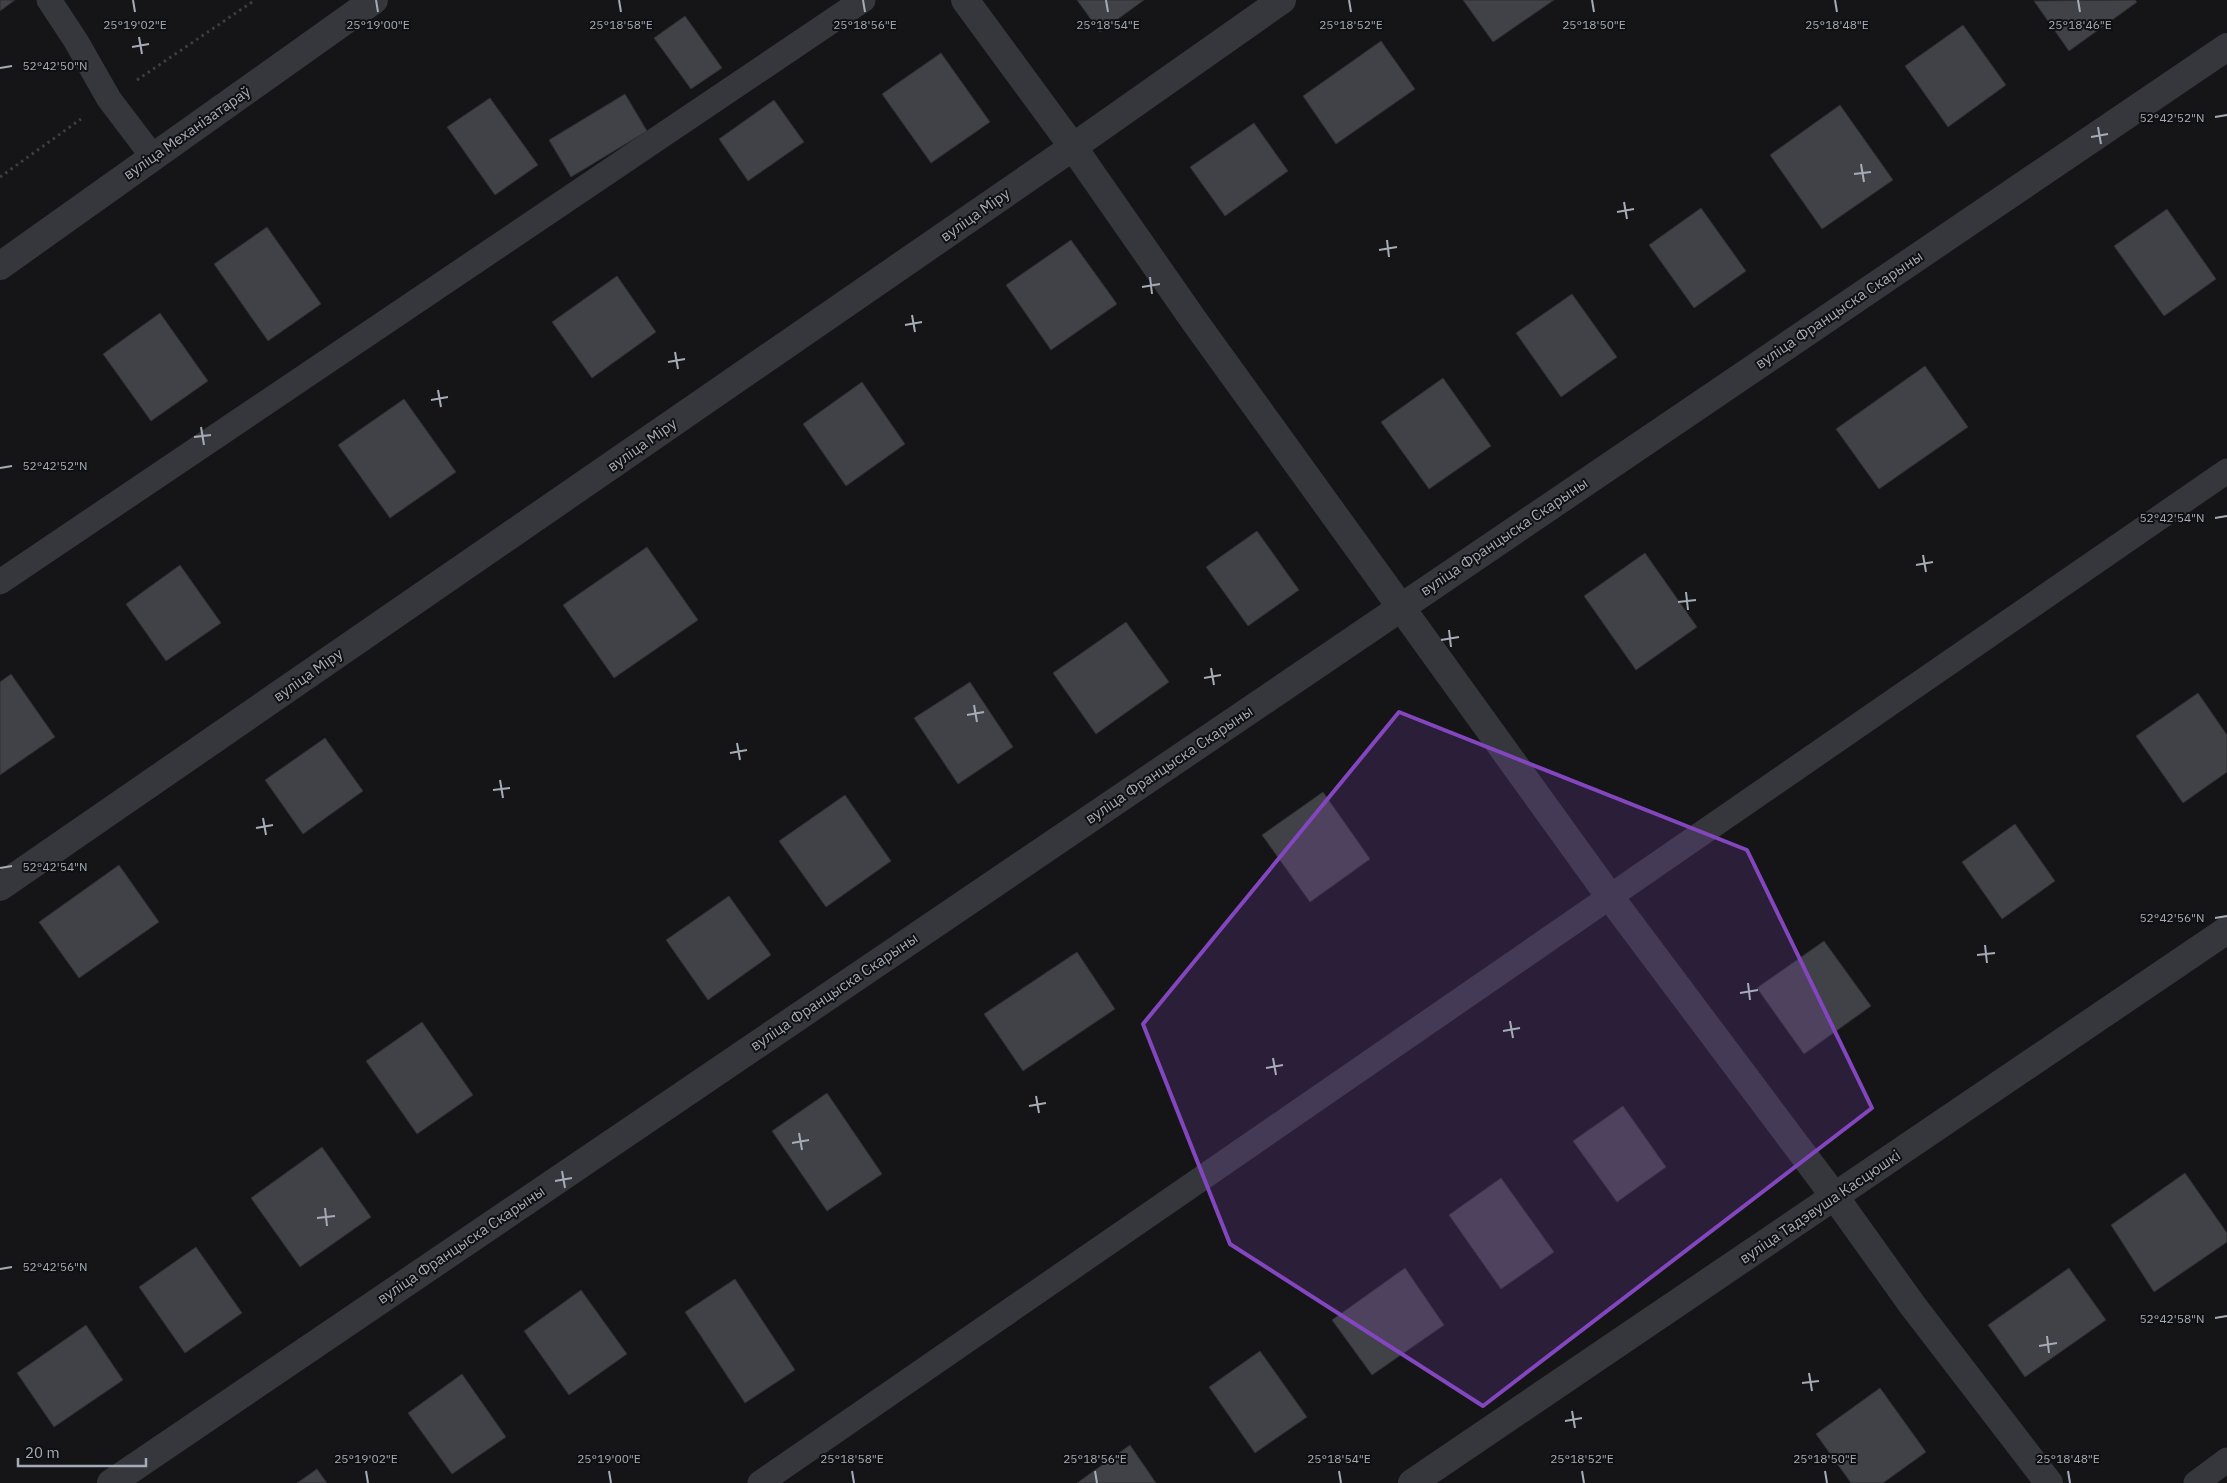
<svg xmlns="http://www.w3.org/2000/svg" width="2227" height="1483" viewBox="0 0 2227 1483" font-family="'IBM Plex Sans',sans-serif">
<style>
.building{fill:#414247;stroke:#2f2f33}
.lines{fill:none;stroke-linecap:round;stroke-linejoin:round}
.path{stroke:#3b3e43;stroke-width:3;stroke-dasharray:2.5 4;stroke-linecap:butt}
.service{stroke:#35373c;stroke-width:25}
.minor{stroke:#35373c;stroke-width:28}
.tertiary{stroke:#35373c;stroke-width:28}
.marked{fill:#8346be;fill-opacity:0.2;stroke:#8346be;stroke-width:4;stroke-linejoin:round}
.ticks{fill:none;stroke:#a5acb8;stroke-width:2}
.labels{text-anchor:middle;stroke-width:4;stroke-linejoin:round;paint-order:stroke}
.street-label{font-size:15px;fill:#a5acb8;stroke:#101012}
.ticks-label{font-size:12px;text-anchor:middle;fill:#a5acb8;stroke:#101012;stroke-width:4;stroke-linejoin:round;paint-order:stroke}
</style>
<rect width="100%" height="100%" fill="#151517"/>
<g class="building">
<polygon points="0,0 15,0 0,11"/>
<polygon points="1077,0 1144,0 1100,32"/>
<polygon points="1463,0 1554,0 1493,42"/>
<polygon points="2135,0 2137,2 2069,51 2034,1"/>
<polygon points="685,16 722,68 691,89 654,38"/>
<polygon points="1963,25 2006,85 1948,127 1905,66"/>
<polygon points="1381,41 1415,89 1336,144 1303,96"/>
<polygon points="941,53 990,122 931,163 882,94"/>
<polygon points="625,94 647,131 571,177 549,140"/>
<polygon points="490,98 538,165 495,195 447,127"/>
<polygon points="774,100 804,142 748,181 719,139"/>
<polygon points="1840,105 1893,180 1822,229 1770,155"/>
<polygon points="1254,123 1288,171 1225,216 1190,167"/>
<polygon points="1701,208 1746,271 1694,308 1649,245"/>
<polygon points="2167,209 2216,279 2164,316 2114,246"/>
<polygon points="267,227 321,304 268,341 214,264"/>
<polygon points="1071,240 1117,304 1051,350 1006,285"/>
<polygon points="617,276 656,332 592,378 552,322"/>
<polygon points="1572,294 1617,357 1561,397 1516,333"/>
<polygon points="160,313 208,381 151,421 103,354"/>
<polygon points="1925,366 1968,427 1879,489 1836,429"/>
<polygon points="1443,378 1491,446 1429,489 1381,422"/>
<polygon points="862,382 905,444 846,486 803,424"/>
<polygon points="404,399 456,472 390,518 338,445"/>
<polygon points="1257,531 1299,590 1248,626 1206,567"/>
<polygon points="647,547 698,620 614,678 563,605"/>
<polygon points="1645,553 1697,627 1636,670 1584,596"/>
<polygon points="180,565 221,623 166,661 126,604"/>
<polygon points="1126,622 1169,682 1096,734 1053,673"/>
<polygon points="11,674 55,737 0,775 0,682"/>
<polygon points="970,682 1013,747 958,784 914,718"/>
<polygon points="2198,693 2227,735 2227,772 2183,803 2136,736"/>
<polygon points="325,738 363,791 303,834 265,780"/>
<polygon points="1323,792 1370,859 1310,902 1262,835"/>
<polygon points="845,795 891,861 826,907 779,841"/>
<polygon points="2015,824 2055,881 2002,919 1962,862"/>
<polygon points="119,865 159,922 79,978 39,922"/>
<polygon points="729,896 771,955 708,1000 666,940"/>
<polygon points="1824,941 1871,1006 1804,1054 1757,988"/>
<polygon points="1077,952 1115,1009 1023,1071 984,1014"/>
<polygon points="422,1022 473,1095 417,1134 366,1061"/>
<polygon points="827,1093 882,1174 827,1211 772,1131"/>
<polygon points="1623,1106 1666,1167 1617,1202 1573,1141"/>
<polygon points="322,1147 371,1217 300,1267 251,1198"/>
<polygon points="2185,1173 2227,1233 2227,1242 2154,1292 2111,1225"/>
<polygon points="1501,1178 1554,1252 1501,1289 1449,1215"/>
<polygon points="196,1247 242,1313 185,1353 139,1287"/>
<polygon points="1405,1268 1444,1325 1372,1375 1332,1320"/>
<polygon points="2069,1268 2106,1320 2025,1377 1988,1325"/>
<polygon points="735,1279 795,1370 745,1403 685,1312"/>
<polygon points="581,1290 627,1354 569,1395 524,1331"/>
<polygon points="86,1325 123,1380 54,1427 17,1373"/>
<polygon points="1260,1351 1307,1417 1255,1453 1209,1387"/>
<polygon points="462,1374 506,1437 452,1474 408,1413"/>
<polygon points="1880,1388 1926,1452 1883,1483 1851,1483 1816,1434"/>
<polygon points="1130,1445 1156,1483 1077,1483"/>
<polygon points="317,1469 327,1483 297,1483"/>
</g>
<g class="lines">
<g class="path">
<polyline points="137,80 255,0"/>
<polyline points="0,177 81,119"/>
</g>
<g class="service">
<polyline points="49,0 76,41 109,99 153,157"/>
<polyline points="0,582 863,0"/>
<polyline points="760,1483 2227,471"/>
<polyline points="2196,1483 2227,1460"/>
</g>
<g class="minor">
<polyline points="965,0 1073,147 1195,322 1610,897 1835,1197 1913,1306 2049,1483"/>
<polyline points="0,887 1073,147 1282,0"/>
<polyline points="111,1483 2227,47"/>
<polyline points="1412,1483 2227,930"/>
</g>
<polyline class="tertiary" points="0,266 374,0"/>
</g>
<path class="marked" d="M 1399,712 L 1747,850 L 1872,1108 L 1483,1406 L 1230,1244 L 1143,1024 Z"/>
<path class="ticks" d="M 133,0 L 135,12M 376,0 L 378,12M 619,0 L 621,12M 863,0 L 865,12M 1106,0 L 1108,12M 1349,0 L 1351,12M 1592,0 L 1594,12M 1835,0 L 1837,12M 2078,0 L 2080,12M 139,37 L 142,54M 132,47 L 149,44M 0,68 L 12,66M 2215,117 L 2227,115M 2098,127 L 2101,144M 2091,137 L 2108,134M 1861,164 L 1864,182M 1854,174 L 1871,172M 1624,202 L 1627,219M 1617,212 L 1634,209M 1387,240 L 1389,257M 1379,250 L 1397,247M 1150,277 L 1152,294M 1142,287 L 1160,284M 912,315 L 915,332M 905,325 L 922,322M 675,352 L 678,369M 668,362 L 685,359M 438,390 L 441,407M 431,400 L 448,397M 201,427 L 204,445M 194,437 L 211,435M 0,468 L 12,466M 2215,518 L 2227,516M 1923,555 L 1926,572M 1916,565 L 1933,562M 1686,592 L 1688,610M 1678,602 L 1696,600M 1449,630 L 1451,647M 1441,640 L 1459,637M 1211,668 L 1214,685M 1204,678 L 1221,675M 974,705 L 977,722M 967,715 L 984,712M 737,743 L 740,760M 730,753 L 747,750M 500,780 L 503,798M 493,790 L 510,788M 263,818 L 266,835M 256,828 L 273,825M 0,868 L 12,866M 2215,918 L 2227,916M 1985,945 L 1987,963M 1977,955 L 1995,953M 1748,983 L 1750,1000M 1740,993 L 1758,990M 1510,1021 L 1513,1038M 1503,1031 L 1520,1028M 1273,1058 L 1276,1075M 1266,1068 L 1283,1065M 1036,1096 L 1039,1113M 1029,1106 L 1046,1103M 799,1133 L 802,1150M 792,1143 L 809,1140M 562,1171 L 565,1188M 555,1181 L 572,1178M 325,1208 L 327,1226M 317,1218 L 335,1216M 0,1269 L 12,1267M 2215,1318 L 2227,1316M 2047,1336 L 2049,1353M 2039,1346 L 2057,1343M 1809,1373 L 1812,1391M 1802,1383 L 1819,1381M 1572,1411 L 1575,1428M 1565,1421 L 1582,1418M 366,1471 L 368,1483M 609,1471 L 611,1483M 852,1471 L 854,1483M 1095,1471 L 1097,1483M 1339,1471 L 1341,1483M 1582,1471 L 1584,1483M 1825,1471 L 1827,1483M 2068,1471 L 2070,1483"/>
<g class="labels">
<g class="street-label">
<text transform="translate(187 133) rotate(-35)" y="5">вуліца Механізатараў</text>
<text transform="translate(975 215) rotate(-35)" y="5">вуліца Міру</text>
<text transform="translate(1839 310) rotate(-34)" y="5">вуліца Францыска Скарыны</text>
<text transform="translate(642 445) rotate(-35)" y="5">вуліца Міру</text>
<text transform="translate(1504 537) rotate(-34)" y="5">вуліца Францыска Скарыны</text>
<text transform="translate(308 675) rotate(-35)" y="5">вуліца Міру</text>
<text transform="translate(1169 765) rotate(-34)" y="5">вуліца Францыска Скарыны</text>
<text transform="translate(834 992) rotate(-34)" y="5">вуліца Францыска Скарыны</text>
<text transform="translate(1820 1207) rotate(-34)" y="5">вуліца Тадэвуша Касцюшкі</text>
<text transform="translate(461 1245) rotate(-34)" y="5">вуліца Францыска Скарыны</text>
</g>
</g>
<g class="ticks-label">
<text x="135" y="29">25°19'02"E</text>
<text x="378" y="29">25°19'00"E</text>
<text x="621" y="29">25°18'58"E</text>
<text x="865" y="29">25°18'56"E</text>
<text x="1108" y="29">25°18'54"E</text>
<text x="1351" y="29">25°18'52"E</text>
<text x="1594" y="29">25°18'50"E</text>
<text x="1837" y="29">25°18'48"E</text>
<text x="2080" y="29">25°18'46"E</text>
<text x="55" y="70">52°42'50"N</text>
<text x="2172" y="122">52°42'52"N</text>
<text x="55" y="470">52°42'52"N</text>
<text x="2172" y="522">52°42'54"N</text>
<text x="55" y="871">52°42'54"N</text>
<text x="2172" y="922">52°42'56"N</text>
<text x="55" y="1271">52°42'56"N</text>
<text x="2172" y="1323">52°42'58"N</text>
<text x="366" y="1463">25°19'02"E</text>
<text x="609" y="1463">25°19'00"E</text>
<text x="852" y="1463">25°18'58"E</text>
<text x="1095" y="1463">25°18'56"E</text>
<text x="1339" y="1463">25°18'54"E</text>
<text x="1582" y="1463">25°18'52"E</text>
<text x="1825" y="1463">25°18'50"E</text>
<text x="2068" y="1463">25°18'48"E</text>
</g>
<path d="M18 1458v8h128v-8" fill="none" stroke="#a5acb8" stroke-width="2.5"/>
<text x="25" y="1458" font-size="15" fill="#a5acb8" stroke="#101012" stroke-width="4" paint-order="stroke">20 m</text>
</svg>
